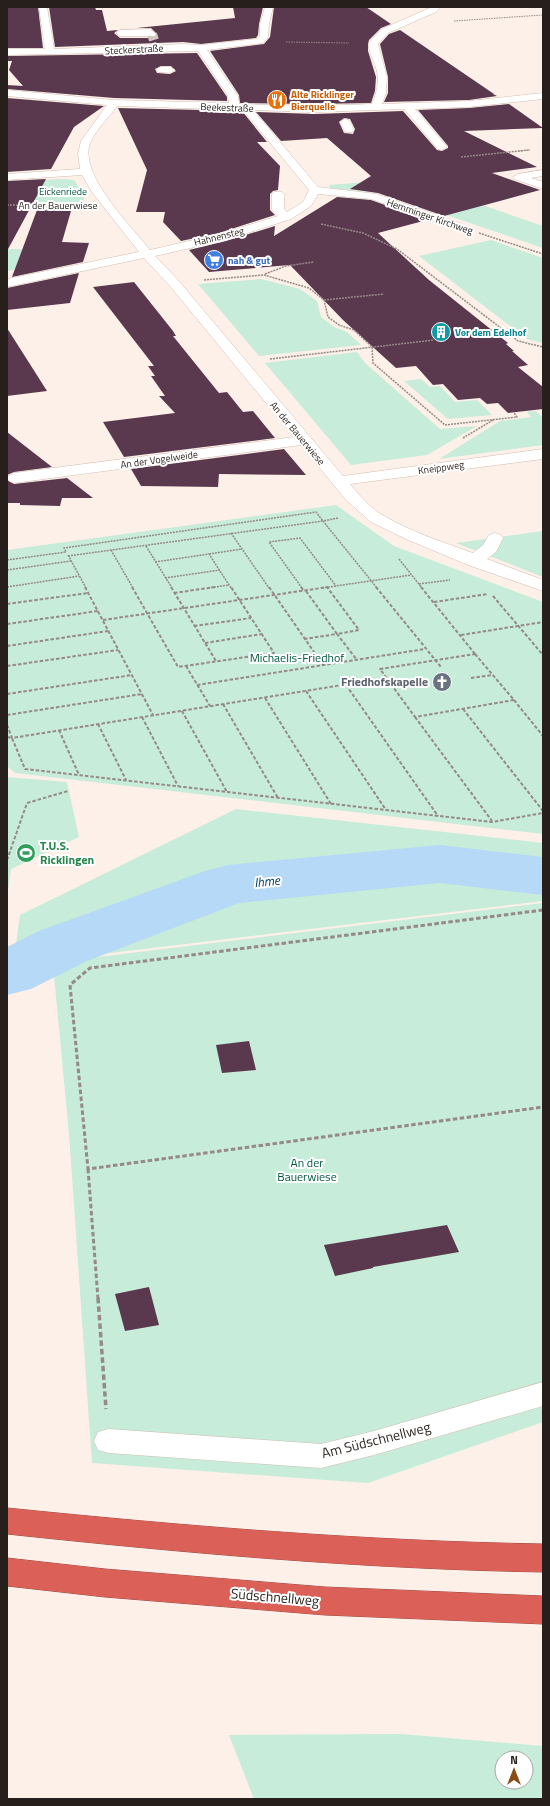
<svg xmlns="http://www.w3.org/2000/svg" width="550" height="1806" viewBox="0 0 550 1806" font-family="'Titillium Web',sans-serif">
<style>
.green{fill:#c7ecd9;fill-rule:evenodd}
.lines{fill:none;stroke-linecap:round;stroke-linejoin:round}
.river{fill:#b5d9f6;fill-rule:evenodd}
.building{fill:#5a394f;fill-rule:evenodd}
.minor-tunnel{stroke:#d2c6c0;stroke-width:10;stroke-dasharray:10 4.5;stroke-linecap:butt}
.minor-casing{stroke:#d2beb2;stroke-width:1}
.highway-casing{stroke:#9c4942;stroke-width:1}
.path-far4{stroke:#958a85;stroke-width:1;stroke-dasharray:1.5 1;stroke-linecap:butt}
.path-far3{stroke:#958a85;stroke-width:1.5;stroke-dasharray:2 1;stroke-linecap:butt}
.path-far2{stroke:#958a85;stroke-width:2;stroke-dasharray:3.5 2;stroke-linecap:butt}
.path-far1{stroke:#958a85;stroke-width:3;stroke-dasharray:4.5 2.5;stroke-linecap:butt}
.path{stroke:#958a85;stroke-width:3.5;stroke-dasharray:5.5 3;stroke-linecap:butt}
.minor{fill:#fff;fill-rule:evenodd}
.highway{fill:#db6057;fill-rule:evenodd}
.labels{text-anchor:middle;stroke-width:4;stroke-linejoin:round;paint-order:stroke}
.far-street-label{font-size:10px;fill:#271f1b;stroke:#fff}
.far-food-label{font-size:10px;font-weight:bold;fill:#c56008;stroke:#fff;text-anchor:start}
.far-park-label{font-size:10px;fill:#00573c;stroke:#fff}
.far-shop-label{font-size:10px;font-weight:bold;fill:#366cbe;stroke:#fff;text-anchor:start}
.far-culture-label{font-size:10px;font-weight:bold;fill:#0d838f;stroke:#fff;text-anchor:start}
.park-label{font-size:12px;fill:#00573c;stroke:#fff}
.worship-label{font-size:12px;font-weight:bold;fill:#5b616d;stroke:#fff;text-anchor:end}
.leisure-label{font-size:12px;font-weight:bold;fill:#27864d;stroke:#fff;text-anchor:start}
.water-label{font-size:13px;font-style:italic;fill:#003c61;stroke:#fff}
.near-street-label{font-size:14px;fill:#271f1b;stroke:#fff}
</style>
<rect width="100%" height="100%" fill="#fdf0e9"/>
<g class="green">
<polygon points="63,179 74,180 84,196 84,204 7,204 7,182"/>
<polygon points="392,180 427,186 543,226 543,248 382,193 330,188 329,185"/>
<polygon points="491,240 543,258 543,343 527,339 419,256"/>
<polygon points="7,249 26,249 61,262 7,271"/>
<polygon points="261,279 300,289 317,301 321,317 334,327 347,332 361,345 259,356 198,284"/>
<polygon points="357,352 365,363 440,429 477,426 427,455 351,465 265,363"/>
<polygon points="421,379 430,387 440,386 455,402 477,400 492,415 448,419 404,381"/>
<polygon points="536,411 543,418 543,445 439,459 500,421 531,417 527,412"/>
<polygon points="336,505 394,546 543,602 543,834 15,773 7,766 7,550"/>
<polygon points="543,531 543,577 456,543"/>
<polygon points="7,777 67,782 79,837 11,869 7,898"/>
<polygon points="236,809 543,843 543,870 440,859 224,881 64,940 7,965 7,948 16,944 20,915"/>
<polygon points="444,868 543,880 543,901 77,957 50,972 41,961 69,949 233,890"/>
<polygon points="543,903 543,1422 368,1483 92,1463 69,1134 54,975 81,959"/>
<path d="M 401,1734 L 543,1746 L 543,1799 L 254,1799 L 229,1735 ZM 502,1758 L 526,1758 L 526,1782 L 502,1782 Z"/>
</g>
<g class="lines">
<polygon class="river" points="440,845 543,857 543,895 440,883 239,903 87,961 31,989 7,995 7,947 39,931 205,871 228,865"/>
</g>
<g class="building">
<polygon points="7,7 38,7 43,48 7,48"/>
<polygon points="49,7 95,7 96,10 102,10 107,31 118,30 114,33 120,38 155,38 157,34 151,28 137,28 235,18 233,7 263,7 259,24 258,35 256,38 201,44 183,42 55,47"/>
<polygon points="274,7 366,7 391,24 381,28 369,40 368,44 368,51 376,77 375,91 371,103 315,104 240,103 239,95 210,51 264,44 270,37"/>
<polygon points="400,30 494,94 493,94 497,96 469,100 384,102 388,93 388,77 380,44 389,34"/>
<path d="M 197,53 L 227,97 L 227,101 L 114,98 L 7,89 L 7,85 L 23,86 L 9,70 L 12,61 L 7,61 L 7,56 ZM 161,66 L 171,66 L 176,71 L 170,74 L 157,73 L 155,69 Z"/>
<polygon points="7,98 104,106 74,127 51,169 7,172"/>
<path d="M 509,104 L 543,128 L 464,131 L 537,167 L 492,173 L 540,190 L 444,216 L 378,193 L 350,189 L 371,176 L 327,138 L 281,141 L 256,112 L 315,114 L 403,111 L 437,150 L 442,151 L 448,148 L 448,146 L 418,110 L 469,108 ZM 344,118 L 350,119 L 355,129 L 353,134 L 344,133 L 339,122 Z"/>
<polygon points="118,108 242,111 267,142 257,142 280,166 278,190 273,191 270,194 270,210 275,215 219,233 181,241 163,222 165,212 136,212 147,170"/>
<polygon points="46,179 7,251 7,181"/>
<polygon points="337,197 371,200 427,220 378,233 429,280 508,343 506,344 514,351 512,351 528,365 518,367 543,387 543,409 508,413 498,403 487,404 480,398 458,400 443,384 433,385 416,366 396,368 343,320 290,265 209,272 189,250 226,241 275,226 274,236"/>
<polygon points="37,210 71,211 62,242 89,243 83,262 12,277"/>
<polygon points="79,273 70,303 7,310 7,288"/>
<polygon points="134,282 173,331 176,336 173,336 219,393 227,392 243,412 253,411 275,438 124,457 103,422 175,413 159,396 165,396 151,376 155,376 148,366 154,366 93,287"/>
<polygon points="7,328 47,391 7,396"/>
<polygon points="7,432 52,467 14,472 7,475"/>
<polygon points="284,449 306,475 219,474 218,487 141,486 131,469"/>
<polygon points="67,478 93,498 62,498 60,506 20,505 20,503 7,503 7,480 14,484"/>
<polygon points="249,1041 256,1070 222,1073 216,1045"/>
<polygon points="447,1225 459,1252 373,1267 373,1268 335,1276 324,1245"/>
<polygon points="149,1287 159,1325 125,1331 115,1294"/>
</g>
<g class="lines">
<polyline class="minor-tunnel" points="152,34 154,40"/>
<g class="minor-casing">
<g id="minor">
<path d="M 39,7 L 47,7 L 54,49 L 183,44 L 201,45 L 257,39 L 260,36 L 260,24 L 265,7 L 273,7 L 269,24 L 268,37 L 263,43 L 207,50 L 238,96 L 239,104 L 315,106 L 372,104 C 377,93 380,80 376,68 C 374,59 366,49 370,41 L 382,29 L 432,7 L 441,7 L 436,12 L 388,33 L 378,44 L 387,77 L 386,93 L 382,104 L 469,101 L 543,93 L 543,99 L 469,107 L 415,109 L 447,147 L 442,150 L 438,149 L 404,109 L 315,112 L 253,110 L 318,187 L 377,194 L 462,224 L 464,226 L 462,228 L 454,228 L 371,199 L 318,194 L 311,206 L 291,219 L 226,240 L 155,256 L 178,280 L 343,476 L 543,449 L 543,459 L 350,484 C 359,495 371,509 384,516 C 411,532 443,542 473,553 L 483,545 L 489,535 L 495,533 L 501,535 L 503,538 L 496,552 L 487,559 L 543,580 L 543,591 L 468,565 L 406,539 L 371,522 L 346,500 L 301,445 L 14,483 L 9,481 L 7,477 L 14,473 L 294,437 L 170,286 L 144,258 L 7,287 L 7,279 L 139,252 L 92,192 L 82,175 L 7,180 L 7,174 L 80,169 L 78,154 L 81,141 L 107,105 L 7,96 L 7,90 L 114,100 L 229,103 L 228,96 L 198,51 L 7,55 L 7,49 L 45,49 ZM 117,106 L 243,110 L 309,190 L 303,202 L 287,212 L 284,209 L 284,194 L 282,192 L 274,192 L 272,194 L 272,210 L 278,216 L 219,234 L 150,250 C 131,226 76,172 91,141 C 97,129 109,117 117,106 Z"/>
<polygon points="150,29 156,34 155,36 120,36 116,33 120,30"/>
<polygon points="161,67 170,67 175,70 170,73 158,72 156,70 158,68"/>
<polygon points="345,119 349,120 354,130 353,132 345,132 340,122"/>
<polygon points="543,170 543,176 531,178 543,182 543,188 540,188 514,179 513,177 518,174"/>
<polygon points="543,1382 543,1406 374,1455 321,1468 109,1453 98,1450 94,1441 98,1432 109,1429 321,1444 374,1431"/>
</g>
</g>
<g class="highway-casing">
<g id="highway">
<path d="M 7,1508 C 185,1526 364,1541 543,1544 L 543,1572 C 364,1569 185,1553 7,1534 Z"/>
<polygon points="7,1558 105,1569 325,1587 543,1596 543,1624 325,1615 105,1597 7,1586"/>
</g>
</g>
<g class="path-far4">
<polyline points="454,21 543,15"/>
<polyline points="286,42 349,43"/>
<polyline points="519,151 530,150"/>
</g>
<g class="path-far3">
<polyline points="461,157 529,150"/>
<polyline points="7,205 76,206"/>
<polyline points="321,224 363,233 397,249 518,341 543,347"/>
<polyline points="479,233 543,254"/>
<polyline points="265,274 286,266 314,262"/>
<polyline points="204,280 264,275 309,288 324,300 328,317 339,325 354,330 372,347 373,363 445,425 517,417 514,413"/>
<polyline points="324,300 384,294"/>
<polyline points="270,359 434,340"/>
<polyline points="463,438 493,420"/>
<polyline points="338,518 323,521 377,588"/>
<polyline points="231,533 269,588"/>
<polyline points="146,546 172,588"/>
<polyline points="111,550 133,588"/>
<polyline points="209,554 242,549"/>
<polyline points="68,555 86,588"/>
<polyline points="68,556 323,521"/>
<polyline points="399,559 422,588"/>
<polyline points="7,560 66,552 64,548 316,512 323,521"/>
<polyline points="155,562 209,554 231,588"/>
<polyline points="7,570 71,561"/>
<polyline points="165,578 220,570"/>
<polyline points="419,584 450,580"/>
<polyline points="7,587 79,576"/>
<polyline points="208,588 229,585"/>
<polyline points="302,588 269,542 300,538 336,586"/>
<polyline points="322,588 411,575"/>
</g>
<g class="path-far2">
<polyline points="85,587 153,715"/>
<polyline points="132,587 178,667 274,653 231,587"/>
<polyline points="171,587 216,661"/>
<polyline points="269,587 323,665"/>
<polyline points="301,587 304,591"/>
<polyline points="376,587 441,667"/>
<polyline points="421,587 475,654"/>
<polyline points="306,591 337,634 359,630 327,587"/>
<polyline points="174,593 215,587"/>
<polyline points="493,596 543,655"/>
<polyline points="434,602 488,594"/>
<polyline points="7,604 88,593"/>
<polyline points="103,620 328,587"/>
<polyline points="7,624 98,611"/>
<polyline points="194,626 251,618"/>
<polyline points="461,635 543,622"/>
<polyline points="304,639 337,634 357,660"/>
<polyline points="205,643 262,634"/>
<polyline points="7,646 108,631"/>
<polygon points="475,654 514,700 415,717 380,669"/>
<polyline points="7,666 118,650"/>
<polyline points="186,666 210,706"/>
<polyline points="471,678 492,675"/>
<polyline points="197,685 425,649"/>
<polyline points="346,685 438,816"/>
<polyline points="306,691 386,810"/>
<polyline points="7,694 132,675"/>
<polyline points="265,698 331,804"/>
<polyline points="514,700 543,736"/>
<polyline points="223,704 278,798"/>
<polyline points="463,709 543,811"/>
<polyline points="182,711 227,792"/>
<polyline points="7,715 142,694"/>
<polyline points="142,717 178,786"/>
<polyline points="415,717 492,821"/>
<polyline points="98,724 126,780"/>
<polyline points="7,725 12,738 386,678"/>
<polyline points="59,730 79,775"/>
<polyline points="7,737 12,738 25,769 492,822 543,813"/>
<polyline points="7,860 27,803 68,791"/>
</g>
<g class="path-far1">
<polyline points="543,910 90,968 70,985 88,1169 543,1107"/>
<polyline points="88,1169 98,1299"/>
</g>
<polyline class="path" points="98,1298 106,1409"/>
<use href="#minor" class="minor"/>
<use href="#highway" class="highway"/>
</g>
<defs>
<g id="restaurant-disc" transform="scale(1)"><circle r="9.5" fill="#e8710a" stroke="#fff"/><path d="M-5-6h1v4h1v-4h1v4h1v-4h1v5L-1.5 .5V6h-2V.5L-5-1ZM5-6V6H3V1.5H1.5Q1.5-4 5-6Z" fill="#fff"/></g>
<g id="supermarket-disc" transform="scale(1)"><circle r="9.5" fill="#3f7fe0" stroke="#fff"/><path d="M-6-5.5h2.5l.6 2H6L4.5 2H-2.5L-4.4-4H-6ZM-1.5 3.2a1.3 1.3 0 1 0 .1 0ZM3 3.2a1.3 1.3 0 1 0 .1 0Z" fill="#fff"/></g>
<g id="building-disc" transform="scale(1)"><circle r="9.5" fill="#0f9aa8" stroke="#fff"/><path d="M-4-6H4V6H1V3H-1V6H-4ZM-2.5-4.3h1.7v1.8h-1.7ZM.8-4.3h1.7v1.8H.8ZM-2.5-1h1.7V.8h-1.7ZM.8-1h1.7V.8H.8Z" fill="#fff"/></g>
<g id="church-disc" transform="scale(1)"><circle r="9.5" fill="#6b7280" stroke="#fff"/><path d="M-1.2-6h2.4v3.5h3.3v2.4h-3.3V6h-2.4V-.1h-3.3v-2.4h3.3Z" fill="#fff"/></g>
<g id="stadium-disc" transform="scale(1)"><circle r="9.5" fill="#2e9e5b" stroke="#fff"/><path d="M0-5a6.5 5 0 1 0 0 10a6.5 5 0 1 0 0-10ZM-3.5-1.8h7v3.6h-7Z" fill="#fff"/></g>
</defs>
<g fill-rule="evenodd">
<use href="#restaurant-disc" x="277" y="100"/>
<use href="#supermarket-disc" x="214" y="260"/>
<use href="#building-disc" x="441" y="332"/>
<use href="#church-disc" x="442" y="682"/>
<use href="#stadium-disc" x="26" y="853"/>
</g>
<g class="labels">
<g class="far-street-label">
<text transform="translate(134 49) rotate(-3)" y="4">Steckerstraße</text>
<text transform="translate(227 107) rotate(2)" y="4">Beekestraße</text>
<text x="58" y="209">An der Bauerwiese</text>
<text transform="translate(430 216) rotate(19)" y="4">Hemminger Kirchweg</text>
<text transform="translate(219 236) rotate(-14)" y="4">Hahnensteg</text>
<text transform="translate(298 433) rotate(50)" y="4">An der Bauerwiese</text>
<text transform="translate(159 459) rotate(-8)" y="4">An der Vogelweide</text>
<text transform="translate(441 467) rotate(-8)" y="4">Kneippweg</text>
</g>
<g class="far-food-label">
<text x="291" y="98">Alte Ricklinger<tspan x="291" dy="12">Bierquelle</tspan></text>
</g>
<g class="far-park-label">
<text x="63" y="195">Eickenriede</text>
</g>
<g class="far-shop-label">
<text x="228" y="264">nah &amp; gut</text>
</g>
<g class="far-culture-label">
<text x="455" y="336">Vor dem Edelhof</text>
</g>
<g class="park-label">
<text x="297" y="662">Michaelis-Friedhof</text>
<text x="307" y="1167">An der<tspan x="307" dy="14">Bauerwiese</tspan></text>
</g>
<g class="worship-label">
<text x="428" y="686">Friedhofskapelle</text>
</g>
<g class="leisure-label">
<text x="40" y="850">T.U.S.<tspan x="40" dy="14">Ricklingen</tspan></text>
</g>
<g class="water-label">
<text transform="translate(267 881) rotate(-6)" y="5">Ihme</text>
</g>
<g class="near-street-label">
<text transform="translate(376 1440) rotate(-14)" y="5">Am Südschnellweg</text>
<text transform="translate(275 1597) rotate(5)" y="5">Südschnellweg</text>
</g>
</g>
<rect width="550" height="1806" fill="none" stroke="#271f1b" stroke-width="16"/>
<g transform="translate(514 1770)"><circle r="19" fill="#ffffff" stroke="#a9a5a4"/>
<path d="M0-3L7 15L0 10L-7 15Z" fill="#8c4c15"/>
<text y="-6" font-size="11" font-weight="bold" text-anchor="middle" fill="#271f1b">N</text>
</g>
</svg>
